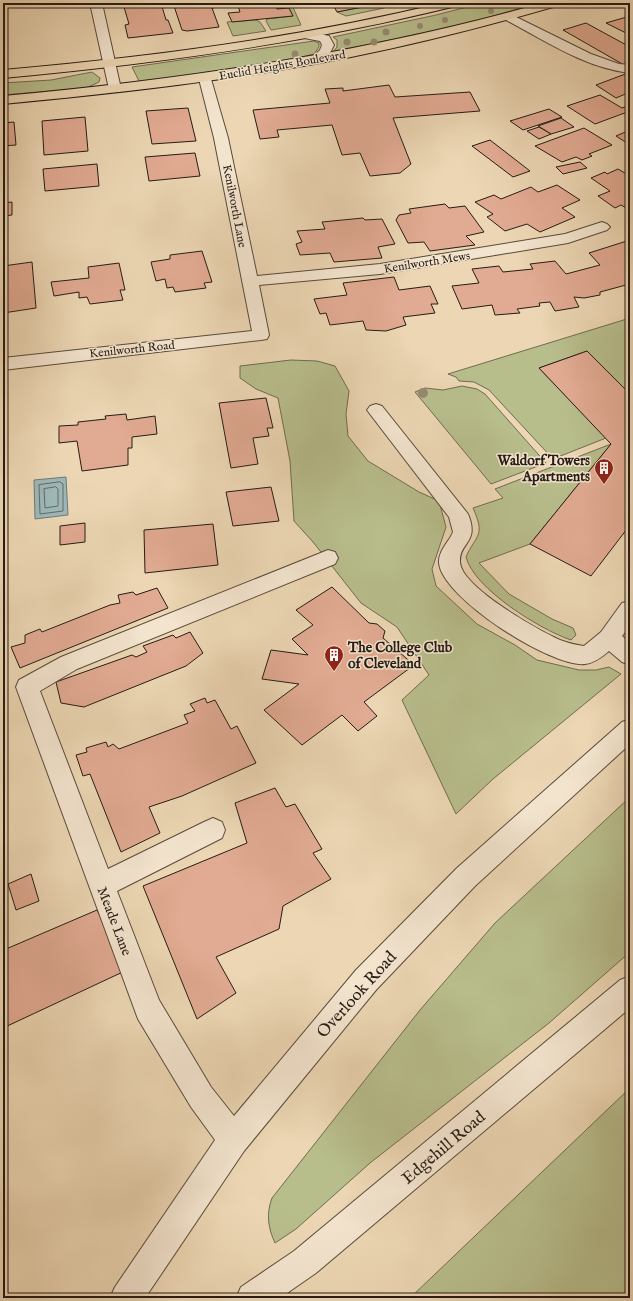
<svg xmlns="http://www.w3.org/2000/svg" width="633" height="1301" viewBox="0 0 633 1301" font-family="'IM FELL English',serif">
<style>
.green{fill:#b8bd8c;stroke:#6f6c50}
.water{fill:#9db7b7;stroke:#6d7976}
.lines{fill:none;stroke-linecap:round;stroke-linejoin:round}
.shore{stroke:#626a66;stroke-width:1}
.building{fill:#e1aa92;stroke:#261c15}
.minor-casing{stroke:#584a3c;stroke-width:2}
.major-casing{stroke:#261c15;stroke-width:2}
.minor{fill:#f3e4ce;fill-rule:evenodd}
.major{fill:#ecd6b3;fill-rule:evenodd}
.tree{fill:#978a70}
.labels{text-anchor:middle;stroke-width:3;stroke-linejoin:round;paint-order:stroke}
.far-street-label{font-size:12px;fill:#261c15;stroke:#f3e4ce}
.poi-label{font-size:14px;font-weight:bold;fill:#261c15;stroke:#f3e4ce;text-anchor:end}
.street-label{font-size:14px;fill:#261c15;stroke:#f3e4ce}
.near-street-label{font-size:17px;fill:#261c15;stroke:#f3e4ce}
</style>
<rect width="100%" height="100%" fill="#ecd6b3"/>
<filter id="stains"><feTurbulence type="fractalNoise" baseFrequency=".005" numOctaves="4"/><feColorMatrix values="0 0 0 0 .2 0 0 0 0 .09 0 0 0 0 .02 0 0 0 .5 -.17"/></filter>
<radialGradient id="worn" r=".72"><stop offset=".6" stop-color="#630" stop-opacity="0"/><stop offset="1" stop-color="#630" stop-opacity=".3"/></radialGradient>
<g class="green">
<polygon points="275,3 291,3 301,25 271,30 266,21 267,19 293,16 289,8 277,9"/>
<polygon points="383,3 384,8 346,16 337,12"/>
<polygon points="482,3 537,3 470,23 333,52 337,47 337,40 333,37 436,15"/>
<polygon points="256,20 260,22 266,31 233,36 227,22"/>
<polygon points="314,41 319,43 319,47 314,54 289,60 140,83 132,67"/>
<polygon points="92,72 100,78 99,82 86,88 3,95 3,83 51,80"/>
<polygon points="630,318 630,394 587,351 539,368 606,438 553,459 489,390 474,382 459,381 456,377 448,374"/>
<polygon points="291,360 317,361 335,366 349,391 346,414 348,436 368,461 419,492 439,501 446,527 432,569 436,586 477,624 515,645 537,660 579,670 596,670 609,667 621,674 493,779 456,814 402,700 429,675 397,627 361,603 313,542 294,521 290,461 278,398 256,389 240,378 240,366"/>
<polygon points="462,386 477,389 485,394 546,463 491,484 415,392 425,388 443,390"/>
<path d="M 611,444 L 530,544 L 479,563 L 509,594 L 552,619 L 573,628 L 576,635 L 571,640 C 541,630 474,589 466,557 C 476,534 486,537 473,508 L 503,498 L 495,489 Z"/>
<path d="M 630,797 L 630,952 L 549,1023 L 370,1163 L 296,1229 L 275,1243 C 268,1228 266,1214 272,1198 L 420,1010 L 495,923 Z"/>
<polygon points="630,1088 630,1298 410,1298"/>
</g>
<polygon class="water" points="66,477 68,515 35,519 34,480"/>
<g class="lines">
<g class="shore">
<polygon points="60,482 63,484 63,511 40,514 39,485"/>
<polygon points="56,487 58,489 58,506 45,508 44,489"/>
</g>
</g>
<g class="building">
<polygon points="121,3 161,3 166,20 168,20 173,33 128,38 125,25 129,24 124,7 122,7"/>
<polygon points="173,3 213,3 214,8 212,8 219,27 187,31 182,30"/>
<polygon points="237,3 275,3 277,9 289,8 293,16 232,22 228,13 240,12"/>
<polygon points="332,3 383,3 337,12"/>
<polygon points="630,16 630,35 606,23"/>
<polygon points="586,23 630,47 630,63 624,65 563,30"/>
<polygon points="628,73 630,74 630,92 616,98 596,85"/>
<polygon points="389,85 395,97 470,92 480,111 393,118 411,164 400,173 370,176 360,153 342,155 332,125 277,130 279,137 260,139 253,110 330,103 325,89 343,88 343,91"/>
<polygon points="600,95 622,108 628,106 630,107 630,111 595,124 567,106"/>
<polygon points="188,108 196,141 152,144 146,111"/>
<polygon points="549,109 562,117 523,130 510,121"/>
<polygon points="85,117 88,151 44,155 42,121"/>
<polygon points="561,118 574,127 551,134 538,126"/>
<polygon points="14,122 16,145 3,146 3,123"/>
<polygon points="539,127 551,134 539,139 527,131"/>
<polygon points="584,128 612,145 589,154 592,156 582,160 576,157 562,162 535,146"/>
<polygon points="630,130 630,145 616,136"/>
<polygon points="490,140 530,171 513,177 472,146"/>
<polygon points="195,153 200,176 149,181 145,157"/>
<polygon points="580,162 587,168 563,174 556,167"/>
<polygon points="97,164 99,186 45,191 43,169"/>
<polygon points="618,169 630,176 630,210 621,205 615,208 598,196 610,191 591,178 605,172 607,174"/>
<polygon points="557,185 580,200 562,208 575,217 540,232 527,224 505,231 487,217 493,214 475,202 494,195 501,199 531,187 538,192"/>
<polygon points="12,202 12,215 3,216 3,203"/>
<polygon points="445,204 449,208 465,206 484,232 466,236 475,245 430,251 424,242 408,243 396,220 399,215 411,213 409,209"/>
<polygon points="363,218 365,220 382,219 395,244 378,247 382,258 334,262 330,253 300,255 296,244 302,242 297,231 325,229 322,222"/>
<polygon points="630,240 630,288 626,285 600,292 600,295 584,298 574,297 579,307 555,311 550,302 539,303 540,306 517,309 520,313 495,315 492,305 462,309 452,286 479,283 472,269 499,266 503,272 533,269 530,264 555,261 566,274 600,265 589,253"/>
<polygon points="202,251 212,282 204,283 206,288 175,292 173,287 167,288 165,279 156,281 151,262 170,259 170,255"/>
<polygon points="32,262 36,308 3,313 3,266"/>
<polygon points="119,263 125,290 120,290 123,300 90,304 87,297 79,298 79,292 54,296 51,282 89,278 88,267"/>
<polygon points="394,277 399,290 430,286 438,304 431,304 435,313 403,317 406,325 386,331 366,330 363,321 330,325 326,313 320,314 314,299 347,295 343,283"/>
<polygon points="587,351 630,394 630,525 591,576 530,544 611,444 539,368"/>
<polygon points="266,398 273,428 267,428 269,436 253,438 258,464 231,468 219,403"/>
<polygon points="126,414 127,420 155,416 157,434 132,437 132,448 128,448 128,465 82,471 77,441 59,443 59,426 78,425 78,422 106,419 105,416"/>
<polygon points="271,487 279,521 233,526 226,492"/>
<polygon points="85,523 85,542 60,545 60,526"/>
<polygon points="213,524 218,565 145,573 144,530"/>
<polygon points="332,587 369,623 377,624 385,631 383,638 414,665 364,702 377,716 358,731 342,715 302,745 264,710 299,684 262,679 271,650 308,655 292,639 313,625 296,610"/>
<polygon points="157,588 168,608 20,668 11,647 25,643 25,635 40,629 42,632 110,605 120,603 118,595 133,592 136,595"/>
<polygon points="190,632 203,653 186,666 84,707 61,703 56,682 132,655 136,657 147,652 143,646 173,635 176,638"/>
<polygon points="205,698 207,703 215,700 231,729 237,726 256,763 182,796 149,807 160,833 121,852 90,774 83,776 76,755 87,752 86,748 106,742 108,747 113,744 119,749 188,723 184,715 195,711 190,704"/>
<polygon points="275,788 286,807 295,804 322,849 313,853 331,879 283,906 279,929 216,957 236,993 197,1019 143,886 247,843 235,803"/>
<polygon points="31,874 39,901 16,910 8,884"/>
<polygon points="97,910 127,970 3,1028 3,939 6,949"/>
</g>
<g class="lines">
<g class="minor-casing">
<g id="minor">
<polygon points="90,3 102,3 121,89 120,92 110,92 109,89"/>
<path d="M 508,13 L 591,54 L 619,64 L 630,65 L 630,73 C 585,68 544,40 504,19 L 502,17 Z"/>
<polygon points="308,31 329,36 334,45 329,55 321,62 313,62 311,59 320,50 322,45 320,41 304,38 302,35 304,32"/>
<polygon points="205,75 211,79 228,138 257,276 380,264 565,234 602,222 607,224 610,227 607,230 568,243 380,274 259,285 269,335 267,339 261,340 3,370 3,358 252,331 214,138 199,79"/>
<path d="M 376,404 L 382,406 L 468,514 C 480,543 459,542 460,562 C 461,587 538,630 560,640 C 568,643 575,645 584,646 L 601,632 L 622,603 L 630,601 L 630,626 L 622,636 L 630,643 L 630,665 L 622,662 L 609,651 C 602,657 594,663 585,664 C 552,668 442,598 439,563 C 438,551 449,542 453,532 L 449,517 L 370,414 L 367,410 L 370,406 Z"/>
<polygon points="328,550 335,552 338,558 335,564 77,669 40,691 108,869 204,822 213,818 222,822 225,830 222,838 117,891 159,1000 211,1087 234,1116 356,970 457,868 622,722 630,719 630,744 475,886 376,990 244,1151 145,1298 110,1298 115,1287 215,1140 191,1107 138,1019 16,687 19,680 61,657"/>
<polygon points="630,976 630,1008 316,1273 280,1298 236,1298 241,1287 294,1251 620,980"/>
</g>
</g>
<g class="major-casing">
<g id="major">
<path d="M 442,3 L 462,3 L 456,6 C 307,43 156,64 3,78 L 3,70 C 151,57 297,38 442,3 Z"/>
<path d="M 543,3 L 562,3 L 560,5 C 491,25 422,43 351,57 C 236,80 120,93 3,104 L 3,96 C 187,79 365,53 543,3 Z"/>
</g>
</g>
<use href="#minor" class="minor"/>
<use href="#major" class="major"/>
</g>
<g class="tree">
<circle cx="491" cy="11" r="3"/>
<circle cx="445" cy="20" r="3"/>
<circle cx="420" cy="26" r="3"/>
<circle cx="386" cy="32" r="3.5"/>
<circle cx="347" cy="42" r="3.5"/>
<circle cx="374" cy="42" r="3.5"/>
<circle cx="295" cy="54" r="3.5"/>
<circle cx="423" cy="393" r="5"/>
</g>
<defs>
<g id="building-pin" transform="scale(1)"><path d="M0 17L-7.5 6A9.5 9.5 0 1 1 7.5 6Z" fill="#8f2418" stroke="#f3e4ce"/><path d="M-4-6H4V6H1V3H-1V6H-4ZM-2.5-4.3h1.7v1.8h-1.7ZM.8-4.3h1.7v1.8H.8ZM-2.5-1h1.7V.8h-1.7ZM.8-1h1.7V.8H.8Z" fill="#fff"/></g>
</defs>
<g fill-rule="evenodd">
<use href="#building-pin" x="604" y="468"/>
<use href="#building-pin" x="334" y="655"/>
</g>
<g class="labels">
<g class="far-street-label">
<text transform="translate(282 65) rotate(-10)" y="4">Euclid Heights Boulevard</text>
<text transform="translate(235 206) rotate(79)" y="4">Kenilworth Lane</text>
<text transform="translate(427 262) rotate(-9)" y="4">Kenilworth Mews</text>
<text transform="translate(132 349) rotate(-6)" y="4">Kenilworth Road</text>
</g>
<g class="poi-label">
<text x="590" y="465">Waldorf Towers<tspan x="590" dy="16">Apartments</tspan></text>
<text x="348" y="652" text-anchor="start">The College Club<tspan x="348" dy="16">of Cleveland</tspan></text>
</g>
<g class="street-label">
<text transform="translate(115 921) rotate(69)" y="5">Meade Lane</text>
</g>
<g class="near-street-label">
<text transform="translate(356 994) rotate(-48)" y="6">Overlook Road</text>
<text transform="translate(443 1147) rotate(-40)" y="6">Edgehill Road</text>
</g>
</g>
<rect width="633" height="1301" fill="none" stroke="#ecd6b3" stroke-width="16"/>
<rect x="4" y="4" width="625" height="1293" fill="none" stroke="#261c15" stroke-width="2"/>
<rect x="8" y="8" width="617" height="1285" fill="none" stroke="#261c15"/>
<rect width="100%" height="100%" filter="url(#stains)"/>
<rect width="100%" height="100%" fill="url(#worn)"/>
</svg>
